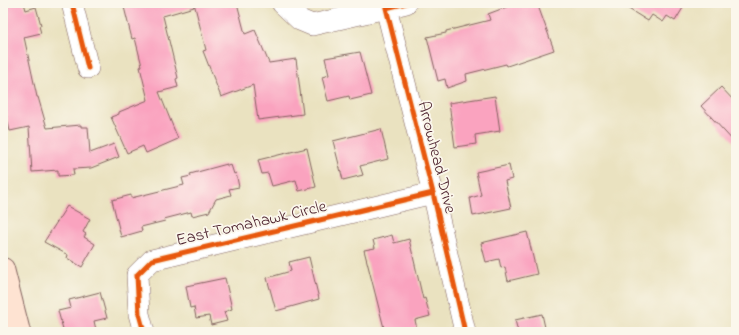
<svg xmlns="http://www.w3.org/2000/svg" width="739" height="335" viewBox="0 0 739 335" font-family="'Indie Flower',sans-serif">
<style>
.building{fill:#faa3bf}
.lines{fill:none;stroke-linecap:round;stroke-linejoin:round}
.street-casing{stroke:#82635f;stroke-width:22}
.secondary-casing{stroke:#82635f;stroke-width:24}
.street{stroke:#fff;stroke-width:21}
.secondary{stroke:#fee3d2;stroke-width:22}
.cycleway-casing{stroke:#fbf7ec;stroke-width:8}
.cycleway{stroke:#e8590c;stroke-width:5}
.labels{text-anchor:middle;stroke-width:3.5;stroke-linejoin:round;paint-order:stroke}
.street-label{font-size:17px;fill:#4a1f2b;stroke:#fbf7ec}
</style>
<rect width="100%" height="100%" fill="#fbf7ec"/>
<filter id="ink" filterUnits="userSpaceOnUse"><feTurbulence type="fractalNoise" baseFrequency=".025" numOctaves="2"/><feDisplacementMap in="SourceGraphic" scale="8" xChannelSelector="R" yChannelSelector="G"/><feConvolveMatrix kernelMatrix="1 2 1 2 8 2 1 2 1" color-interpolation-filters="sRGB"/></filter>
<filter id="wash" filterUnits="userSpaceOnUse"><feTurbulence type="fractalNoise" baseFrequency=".012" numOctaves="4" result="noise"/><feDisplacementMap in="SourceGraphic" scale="16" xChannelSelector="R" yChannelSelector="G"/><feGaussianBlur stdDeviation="0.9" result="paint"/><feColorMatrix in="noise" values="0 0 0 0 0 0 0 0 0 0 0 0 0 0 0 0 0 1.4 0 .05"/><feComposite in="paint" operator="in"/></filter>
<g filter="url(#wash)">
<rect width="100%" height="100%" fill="#eae2c0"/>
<g id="blocks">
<g class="building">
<polygon points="3,3 24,3 26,10 36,7 41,25 39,26 41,33 24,37 37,97 38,97 47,128 81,125 81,127 88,127 90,153 114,144 119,157 91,168 73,169 74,175 58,176 58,170 32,172 29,127 10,131 3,101"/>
<polygon points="123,3 193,3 194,7 163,16 178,78 176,79 178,87 159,92 178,139 146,153 143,146 127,153 111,117 119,114 119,112 148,100 140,67 142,66 135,38 132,39"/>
<polygon points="194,3 237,3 245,34 255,30 269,63 296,59 303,114 258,120 253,85 221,97 203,51 206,50"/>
<polygon points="517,3 537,3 554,50 507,66 506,64 466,74 467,81 447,88 445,79 438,81 427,37 446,33 446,31 490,20 488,14"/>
<polygon points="619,3 686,3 675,21 667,16 663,22 652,15 648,21"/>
<polygon points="360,52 371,95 350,100 349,96 328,101 322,77 329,75 325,58"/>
<polygon points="721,87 736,103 736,144 701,106"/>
<polygon points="495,96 500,131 475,135 476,144 455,147 449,103"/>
<polygon points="381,129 388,159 360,166 363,175 343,180 333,141"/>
<polygon points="307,148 316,187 299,191 296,180 272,186 268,173 262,174 258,160"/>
<polygon points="227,164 227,166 231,165 234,174 236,173 239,187 229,189 231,195 216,199 209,212 192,216 191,212 164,219 165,221 141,227 142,231 121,237 112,200 131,195 131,198 184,185 182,178 191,176 190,174"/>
<polygon points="509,165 512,179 505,181 511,208 473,216 470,198 481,195 476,172"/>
<polygon points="67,206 90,219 83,232 86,234 84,237 95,244 82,267 67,258 68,255 44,242"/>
<polygon points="527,232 537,274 508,281 505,267 501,268 499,259 486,262 481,243"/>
<polygon points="392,235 394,243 409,239 423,299 425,298 430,316 415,320 417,329 415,329 416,332 386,332 385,328 384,328 364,250 375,248 373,240"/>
<polygon points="309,257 319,299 276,311 267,278 291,271 289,262"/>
<polygon points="225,278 232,309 224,312 227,321 211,325 209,316 196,318 194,307 190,308 186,286"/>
<polygon points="100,292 107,318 94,321 96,330 87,332 65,332 64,329 63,329 58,311 71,308 69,300"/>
<polygon points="542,314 546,332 518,332 515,320"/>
</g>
</g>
</g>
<g filter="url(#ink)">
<use href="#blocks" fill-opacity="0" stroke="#82635f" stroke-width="1"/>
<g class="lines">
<g class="street-casing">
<g id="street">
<polyline points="72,3 88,68"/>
<polyline points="282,3 300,20 312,25 386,8"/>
<polyline points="406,3 386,8 433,193 465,332"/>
<polyline points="144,332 139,314 137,275 152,260 433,193"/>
</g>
</g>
<g class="secondary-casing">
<polyline id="secondary" points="3,269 19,332"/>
</g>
<use href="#street" class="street"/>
<use href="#secondary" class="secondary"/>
<g class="cycleway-casing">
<g id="cycleway">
<polyline points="72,3 88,68"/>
<polyline points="406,3 386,8 433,193 465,332"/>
<polyline points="144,332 139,314 137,275 152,260 433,193"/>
</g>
</g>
<use href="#cycleway" class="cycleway"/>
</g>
</g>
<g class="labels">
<g class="street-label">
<text transform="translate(438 157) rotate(76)" y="6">Arrowhead Drive</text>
<text transform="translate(251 222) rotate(-13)" y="6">East Tomahawk Circle</text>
</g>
</g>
<rect width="739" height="335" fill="none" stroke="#fbf7ec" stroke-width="16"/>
</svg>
